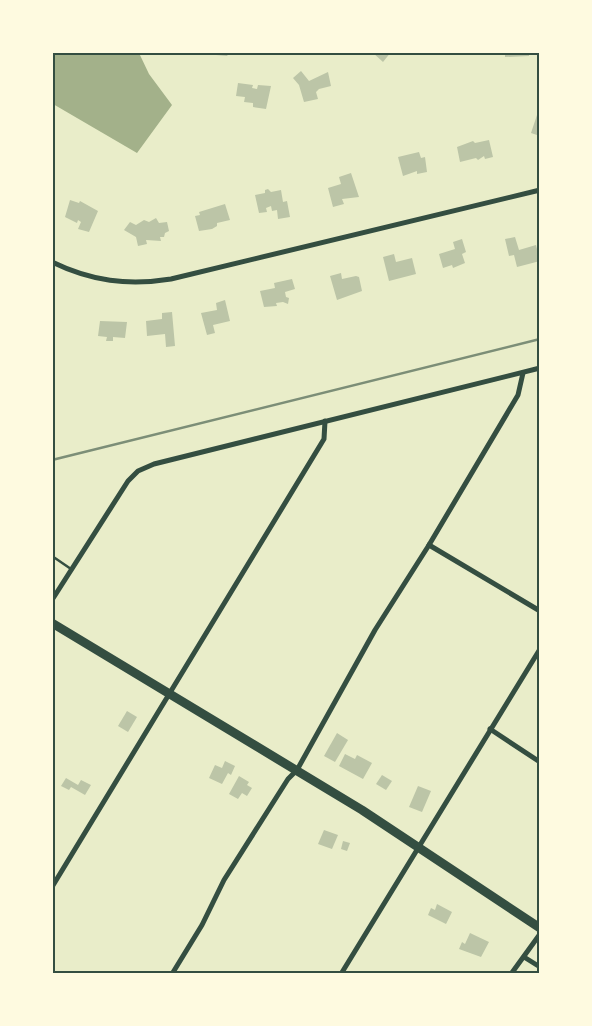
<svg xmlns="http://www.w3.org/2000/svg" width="592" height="1026" viewBox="0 0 592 1026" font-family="'DM Sans',sans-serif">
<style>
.water{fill:#a3b18a}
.building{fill:#bcc5a7}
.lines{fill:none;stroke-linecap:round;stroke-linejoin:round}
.service{stroke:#344e41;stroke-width:2.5}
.minor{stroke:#344e41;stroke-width:5}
.primary{stroke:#344e41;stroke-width:9}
.rail{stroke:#7c8e77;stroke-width:2.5}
.neatline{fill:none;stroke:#344e41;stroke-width:2}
</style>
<rect width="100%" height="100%" fill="#e9edc9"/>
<polygon class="water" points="139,53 149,74 172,105 137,153 53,104 53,53"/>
<g class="building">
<polygon points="216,52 230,52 227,56 216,55"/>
<polygon points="372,52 391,52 383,62"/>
<polygon points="505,52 529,52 529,56 505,57"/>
<polygon points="301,71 309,81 328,72 331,86 319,89 316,92 318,99 304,102 299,85 293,78"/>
<polygon points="238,83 253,85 252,88 257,89 258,85 271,86 266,109 253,107 253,103 244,102 245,97 236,96"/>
<polygon points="539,109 540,109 540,136 531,133"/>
<polygon points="489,140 493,157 485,159 484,156 478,160 476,158 460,162 457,147 473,141 475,143"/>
<polygon points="419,152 421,158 425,157 427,172 417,174 417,171 403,176 398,157"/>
<polygon points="351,173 359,197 342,199 344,204 333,207 328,188 341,184 339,177"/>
<polygon points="268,189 271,192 281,190 283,202 287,201 290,217 278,219 277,210 272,211 271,206 266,208 267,212 259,213 255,195 265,193 265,190"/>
<polygon points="70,200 79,203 80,201 98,211 89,232 78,229 81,222 78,220 77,223 65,217"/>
<polygon points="225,204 230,220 217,223 217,226 212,229 199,231 195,216 200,215 199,212"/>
<polygon points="156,218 159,223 167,222 169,231 165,233 164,237 160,237 161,241 146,240 147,244 138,246 136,237 124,230 130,222 136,225 144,220 149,222"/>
<polygon points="515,237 519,250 536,245 540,261 517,267 514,255 509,256 505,239"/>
<polygon points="462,239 466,252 462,254 465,263 453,268 452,265 443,268 439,254 455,249 453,242"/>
<polygon points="394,254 396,262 412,258 416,274 389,281 383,257"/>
<polygon points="341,273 342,279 356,276 359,277 362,291 337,300 330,276"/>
<polygon points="292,279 295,289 285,292 286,297 289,298 288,304 283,302 276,303 277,306 264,307 260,291 275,288 274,283"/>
<polygon points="225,300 230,321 213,325 215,333 207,335 201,313 217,310 216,303"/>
<polygon points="172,312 175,346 166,347 165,334 147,336 146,321 162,319 162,313"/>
<polygon points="100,321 127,322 125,338 113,337 113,341 106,341 107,337 98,336"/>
<polygon points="127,711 137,717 128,732 118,726"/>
<polygon points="337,733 348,740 335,762 324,756"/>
<polygon points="345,754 355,759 357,755 372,763 363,779 339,766"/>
<polygon points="225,761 235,766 231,775 228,773 222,784 209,778 215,765 222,768"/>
<polygon points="382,775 392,781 386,790 376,784"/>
<polygon points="239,776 249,782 247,785 252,788 247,796 242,793 238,799 229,794"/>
<polygon points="66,778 78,785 81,780 91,785 85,795 71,787 69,790 61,786"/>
<polygon points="418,786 431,791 422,812 409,807"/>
<polygon points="324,830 338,835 332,849 318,844"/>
<polygon points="343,841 350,843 347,851 341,849"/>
<polygon points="437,904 452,912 446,924 428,915 431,908 435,910"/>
<polygon points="470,933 489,942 481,957 459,949 462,942 465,944"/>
</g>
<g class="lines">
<polyline class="service" points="52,556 71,569"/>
<g class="minor">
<path d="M 52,262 C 91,281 128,286 171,279 L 540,190"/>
<polyline points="429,545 540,611"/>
<polyline points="52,600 128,481 138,471 154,464 540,368"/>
<polyline points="490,729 540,762"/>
<polyline points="52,887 324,439 325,421"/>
<polyline points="524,957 540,967"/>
<polyline points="172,974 202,925 224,880 288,779 297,770 375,630 429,545 518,395 523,373"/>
<polyline points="341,974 540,649"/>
<polyline points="511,974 540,934"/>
</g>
<polyline class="primary" points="52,623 362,810 540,928"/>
<polyline class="rail" points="52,460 540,339"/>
</g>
<rect width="592" height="1026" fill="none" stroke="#fefae0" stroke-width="108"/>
<rect x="54" y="54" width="484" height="918" class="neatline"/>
</svg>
